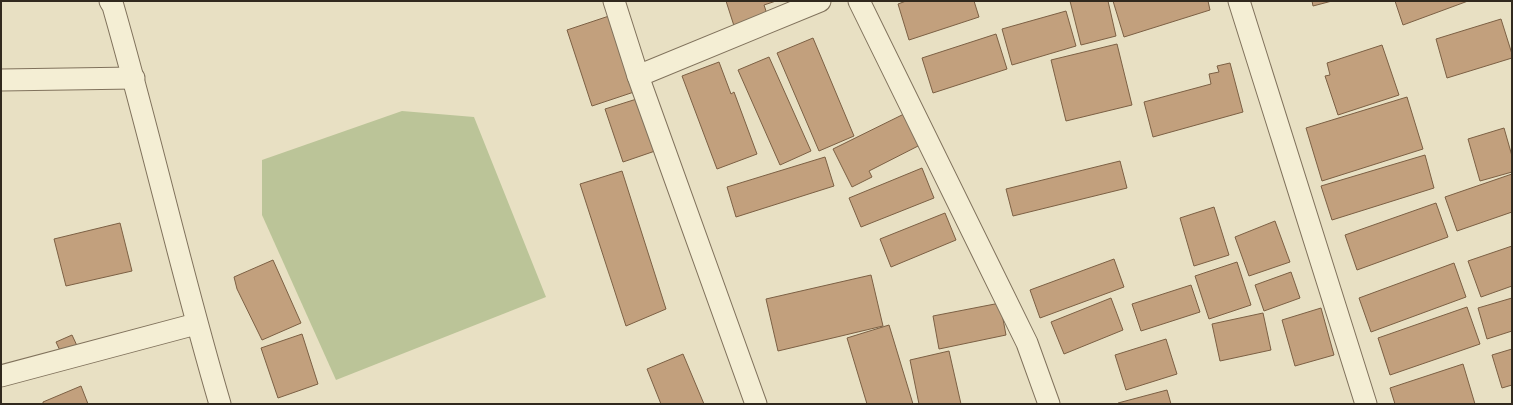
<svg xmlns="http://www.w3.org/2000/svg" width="1513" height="405" viewBox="0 0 1513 405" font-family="'PT Serif',serif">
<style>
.green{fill:#bbc498}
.building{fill:#c2a07d;stroke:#7c6044}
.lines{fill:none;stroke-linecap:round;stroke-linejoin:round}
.minor-casing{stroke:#80725c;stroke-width:23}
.minor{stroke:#f4eed4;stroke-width:21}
</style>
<rect width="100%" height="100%" fill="#e8e0c3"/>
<polygon class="green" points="402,111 474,117 546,297 336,380 262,215 262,160"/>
<g class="building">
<polygon points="726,1 776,1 764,5 769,20 736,32"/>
<polygon points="906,1 974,1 979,17 909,40 898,4"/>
<polygon points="1070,1 1108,1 1116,36 1081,45"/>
<polygon points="1113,1 1208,1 1210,10 1124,37"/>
<polygon points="1312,1 1332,1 1313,6"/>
<polygon points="1395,1 1468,1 1403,25"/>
<polygon points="1066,11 1076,46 1012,65 1002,29"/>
<polygon points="615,14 640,90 592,106 567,30"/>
<polygon points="1501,19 1512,54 1512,58 1447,78 1436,39"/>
<polygon points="996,34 1007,69 933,93 922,58"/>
<polygon points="813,38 854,136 819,151 777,53"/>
<polygon points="1117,44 1132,105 1066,121 1051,60"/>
<polygon points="1382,45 1399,95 1338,115 1325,76 1330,75 1327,63"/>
<polygon points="769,57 811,151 780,165 738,70"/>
<polygon points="719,62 731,94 734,92 757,154 717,169 682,76"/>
<polygon points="1230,63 1243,112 1153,137 1144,102 1211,84 1209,74 1219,72 1217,66"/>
<polygon points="643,97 658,150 623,162 605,109"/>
<polygon points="1407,97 1423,149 1322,181 1306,128"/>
<polygon points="908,112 924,143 869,171 872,177 852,187 833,149"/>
<polygon points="1504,128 1512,156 1512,172 1480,181 1468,139"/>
<polygon points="1425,155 1434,188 1332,220 1321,186"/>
<polygon points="825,157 834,186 736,217 727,187"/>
<polygon points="1120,161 1127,188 1013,216 1006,189"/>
<polygon points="922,168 934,198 861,227 849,198"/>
<polygon points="622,171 666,309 626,326 580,184"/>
<polygon points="1512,174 1512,212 1457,231 1445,197"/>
<polygon points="1436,203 1448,237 1357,270 1345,235"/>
<polygon points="1214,207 1229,255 1194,266 1180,218"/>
<polygon points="945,213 956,240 891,267 880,239"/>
<polygon points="1275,221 1290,262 1249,276 1235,237"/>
<polygon points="120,223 132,271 66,286 54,239"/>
<polygon points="1512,246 1512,286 1481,297 1468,261"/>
<polygon points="1114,259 1124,287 1040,318 1030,290"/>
<polygon points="273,260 301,323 262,340 237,289 234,277"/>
<polygon points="1237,262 1251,305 1209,319 1195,276"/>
<polygon points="1454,263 1466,297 1371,332 1359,298"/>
<polygon points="1291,272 1300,298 1264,311 1255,285"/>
<polygon points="871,275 883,326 778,351 766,299"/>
<polygon points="1191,285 1200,312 1141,331 1132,304"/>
<polygon points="1111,298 1123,330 1064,354 1051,322"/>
<polygon points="1512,298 1512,331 1487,339 1478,308"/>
<polygon points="1000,303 1006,335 939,349 933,316"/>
<polygon points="1467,307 1480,344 1390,375 1378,338"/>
<polygon points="1321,308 1334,355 1295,366 1282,320"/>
<polygon points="1263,313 1271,350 1220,361 1212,324"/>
<polygon points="889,325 913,404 867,404 847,338"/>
<polygon points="302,334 318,384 278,398 261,348"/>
<polygon points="72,335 79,350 63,357 56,342"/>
<polygon points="1166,339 1177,374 1126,390 1115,355"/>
<polygon points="1512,349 1512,385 1502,388 1492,355"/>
<polygon points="949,351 961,404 919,404 910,360"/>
<polygon points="683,354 704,404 661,404 647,369"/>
<polygon points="1463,364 1475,404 1395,404 1390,388"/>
<polygon points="81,386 88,404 43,404 43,402"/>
<polygon points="1167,390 1171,404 1118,404 1118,403"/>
</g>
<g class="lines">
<g class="minor-casing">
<g id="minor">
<path d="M 110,1 L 113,6 C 151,138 181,272 220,404"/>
<polyline points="614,1 638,76 756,404"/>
<polyline points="859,1 1027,343 1049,404"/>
<polyline points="1239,1 1366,404"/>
<polyline points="638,76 820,1"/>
<polyline points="1,80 134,78"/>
<polyline points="1,376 196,324"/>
</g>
</g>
<use href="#minor" class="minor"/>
</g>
<rect width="1513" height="405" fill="none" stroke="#31291e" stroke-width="4"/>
</svg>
